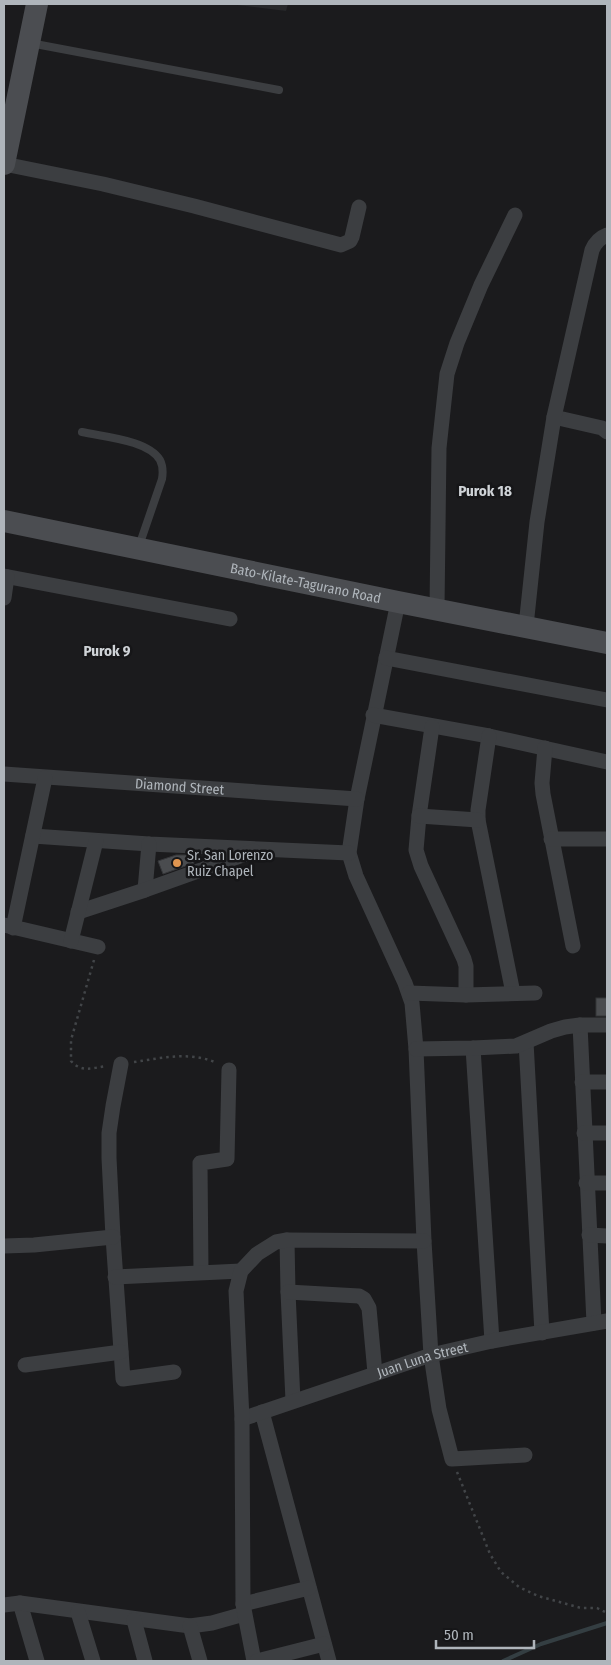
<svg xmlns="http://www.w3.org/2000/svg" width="611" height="1665" viewBox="0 0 611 1665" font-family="'Fira Sans Condensed',sans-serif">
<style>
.built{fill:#27282a}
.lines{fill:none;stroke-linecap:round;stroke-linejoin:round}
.stream{stroke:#343e42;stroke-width:4}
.building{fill:#4a4c4f;stroke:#353639}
.path{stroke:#424548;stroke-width:2.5;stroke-dasharray:2.5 4;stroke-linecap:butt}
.lane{stroke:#3c3e41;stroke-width:8}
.street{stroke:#3c3e41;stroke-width:15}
.secondary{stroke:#4b4d51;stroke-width:22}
.poi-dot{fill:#df9550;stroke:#161618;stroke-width:2}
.labels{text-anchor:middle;stroke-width:5;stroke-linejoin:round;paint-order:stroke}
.street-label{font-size:14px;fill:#afb5bb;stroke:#161618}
.poi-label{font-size:14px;fill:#afb5bb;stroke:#161618;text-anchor:start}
.neighbourhood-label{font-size:15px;font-weight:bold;fill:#cfd3d7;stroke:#161618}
</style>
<rect width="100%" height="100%" fill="#1b1b1d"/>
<polygon class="built" points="229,4 288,4 286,11"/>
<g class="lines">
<polyline class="stream" points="503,1661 541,1644 607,1623"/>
</g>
<g class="building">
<polygon points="176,855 191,855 194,863 163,874 158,861"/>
<rect x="596" y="998" width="11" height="18"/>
</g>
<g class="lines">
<g class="path">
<path d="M 94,960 L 71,1040 L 71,1061 C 82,1073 92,1068 106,1066"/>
<path d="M 134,1062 C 162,1058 190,1051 217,1063"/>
<polyline points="457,1472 490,1554 501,1572 519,1587 538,1596 581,1608 597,1608 607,1613"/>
</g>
<g class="lane">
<polyline points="30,43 279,90"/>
<path d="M 82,432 C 104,437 148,440 160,460 C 163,466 163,473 162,479 L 139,546"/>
</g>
<g class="street">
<polyline points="4,164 103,184 194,206 341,245 350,241 352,237 359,207"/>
<polyline points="554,417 602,428 607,432"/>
<polyline points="4,576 230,619"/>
<polyline points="4,598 7,577"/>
<polyline points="398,602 357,799 349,853 356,876 405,983 412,1003 416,1049 424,1241 431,1355 439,1409 452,1459 525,1455"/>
<polyline points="437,609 439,448 447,374 457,343 481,285 515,215"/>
<path d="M 526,626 L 537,522 L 554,417 L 592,250 C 595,243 599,238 607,235"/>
<polyline points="386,658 607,700"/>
<polyline points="373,715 489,736 607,762"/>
<polyline points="432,727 419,816 416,850 421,866 464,959 466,966 466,995"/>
<polyline points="489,736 478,810 478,820 513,993"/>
<polyline points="545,748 542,783 543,794 573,946"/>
<path id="s1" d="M 4,774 L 357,799"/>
<polyline points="419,816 478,820"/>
<polyline points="33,836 149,844 349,853"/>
<polyline points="551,839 607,839"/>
<polyline points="145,890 149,844"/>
<polyline points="78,912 145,890 254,851"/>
<polyline points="4,925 98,947"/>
<polyline points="13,928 45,778"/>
<polyline points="71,941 96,841"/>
<polyline points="409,993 466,995 535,993"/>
<polyline points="580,1025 594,1323"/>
<polyline points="526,1042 542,1333"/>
<polyline points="473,1048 492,1341"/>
<polyline points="416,1049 473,1048 516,1046 551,1031 565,1027 580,1025 607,1025"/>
<polyline points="121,1064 113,1106 109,1133 109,1158 113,1237 123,1379 174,1372"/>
<polyline points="582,1082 607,1082"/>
<polyline points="584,1133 607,1133"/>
<polyline points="586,1183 607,1183"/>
<polyline points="589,1235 607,1236"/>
<polyline points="287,1240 288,1292 293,1401"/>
<polyline points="4,1246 34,1245 113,1237"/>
<polyline points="201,1272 200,1163 227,1159 229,1070"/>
<polyline points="115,1277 241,1271"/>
<polyline points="288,1292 359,1296 364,1299 369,1308 375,1373"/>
<polyline points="25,1365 121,1352"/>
<polyline points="262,1412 329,1661"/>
<path id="s2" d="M 242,1419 L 431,1355 L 492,1341 L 607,1321"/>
<polyline points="20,1603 37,1661"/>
<polyline points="243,1604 309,1588"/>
<polyline points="4,1605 20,1603 190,1626 212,1623 244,1614"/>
<polyline points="78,1612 93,1661"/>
<polyline points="134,1620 145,1661"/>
<polyline points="190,1626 200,1661"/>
<polyline points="254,1661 243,1604 242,1419 236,1291 241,1271 257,1254 276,1242 287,1240 424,1241"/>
<polyline points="257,1661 324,1644"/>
</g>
<g class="secondary">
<polyline points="4,164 37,4"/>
<path id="s3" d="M 4,521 L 398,602 L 607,643"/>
</g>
</g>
<circle class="poi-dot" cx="177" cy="863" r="5"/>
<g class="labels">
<g class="street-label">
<text dy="5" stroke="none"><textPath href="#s3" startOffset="308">Bato-Kilate-Tagurano Road</textPath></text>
<text dy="5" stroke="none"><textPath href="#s1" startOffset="176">Diamond Street</textPath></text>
<text dy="5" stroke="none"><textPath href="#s2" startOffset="190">Juan Luna Street</textPath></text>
</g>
<g class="poi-label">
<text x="187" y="860">Sr. San Lorenzo<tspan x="187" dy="16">Ruiz Chapel</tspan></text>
</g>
<g class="neighbourhood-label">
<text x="485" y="496">Purok 18</text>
<text x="107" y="656">Purok 9</text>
</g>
</g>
<rect width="611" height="1665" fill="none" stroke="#afb5bb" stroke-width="10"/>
<path d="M436 1640v8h98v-8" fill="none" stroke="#afb5bb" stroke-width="2.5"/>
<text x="444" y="1640" font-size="15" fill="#afb5bb" stroke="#161618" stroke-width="4" paint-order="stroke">50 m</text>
</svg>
